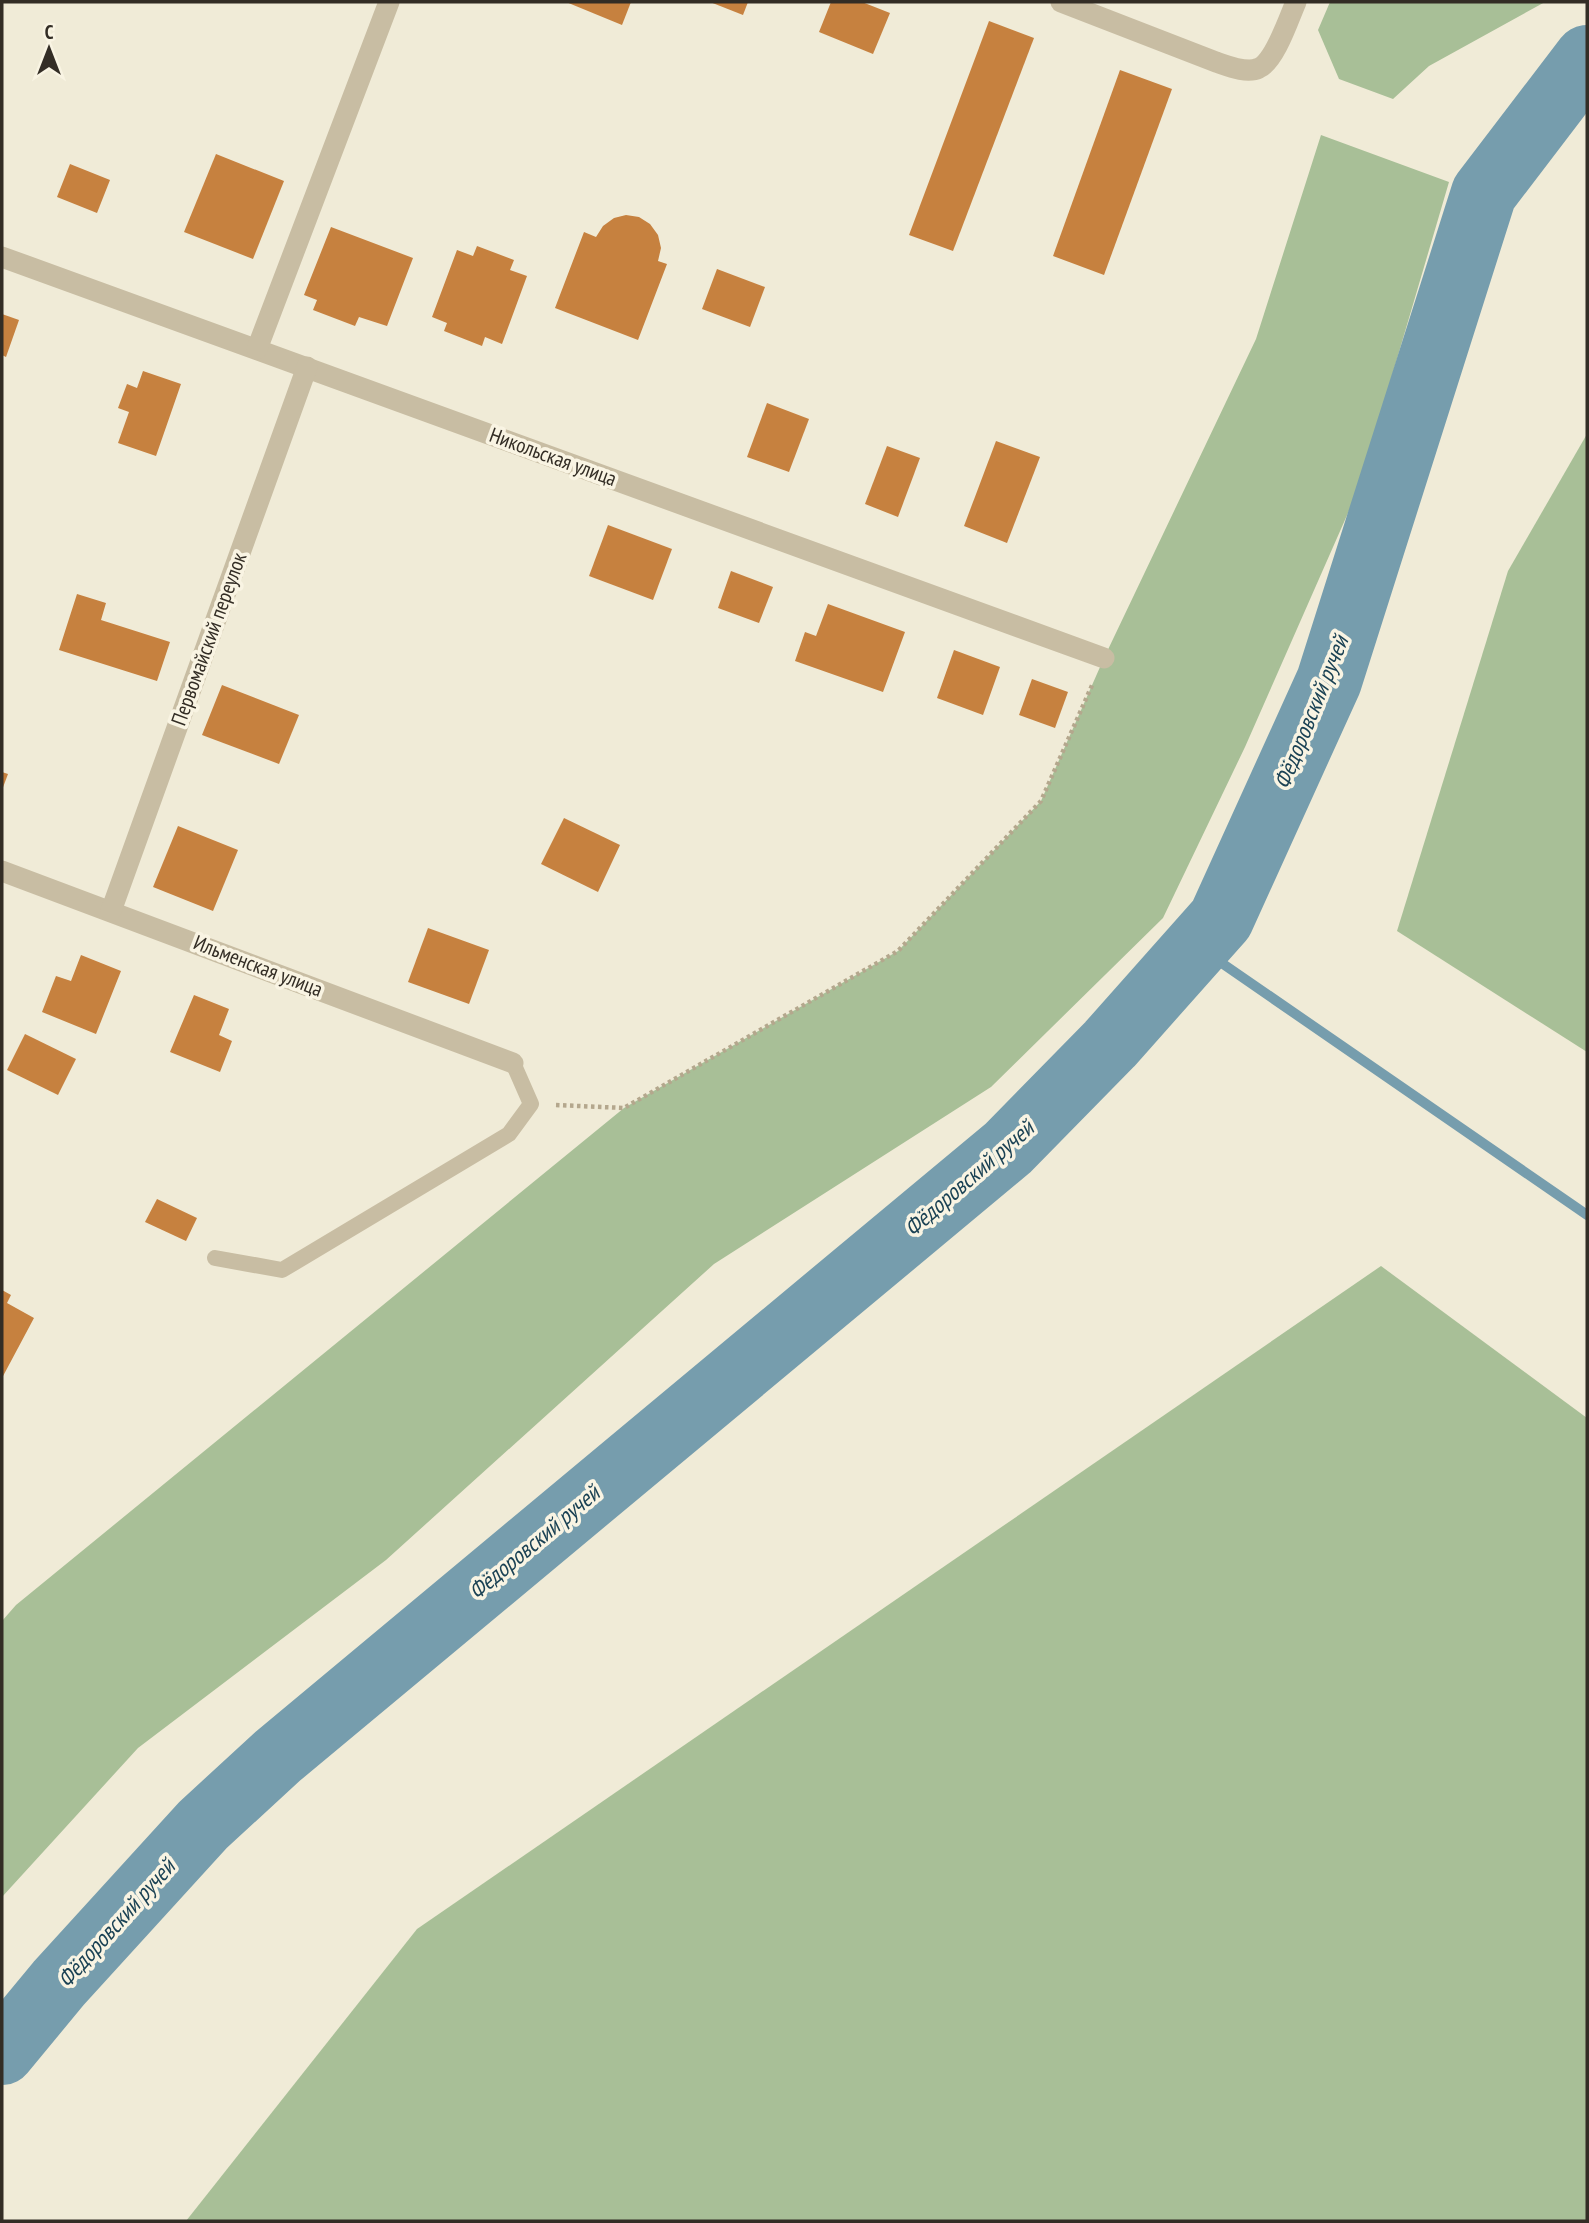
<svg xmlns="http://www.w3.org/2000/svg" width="1589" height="2223" viewBox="0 0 1589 2223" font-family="'PT Sans Narrow',sans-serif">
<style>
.green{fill:#a8bf97}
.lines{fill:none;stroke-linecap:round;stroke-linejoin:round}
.stream{stroke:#769dad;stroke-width:10}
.river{stroke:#769dad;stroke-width:66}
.building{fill:#c6813f}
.path{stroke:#b4a78d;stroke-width:4.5;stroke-dasharray:3.5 3.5;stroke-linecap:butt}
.lane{stroke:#c8bda3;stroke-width:16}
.street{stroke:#c8bda3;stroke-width:21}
.labels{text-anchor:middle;stroke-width:7;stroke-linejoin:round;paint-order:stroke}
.street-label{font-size:21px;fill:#332d25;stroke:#f9f4e3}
.water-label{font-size:23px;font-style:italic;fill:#1b4254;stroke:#f9f4e3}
</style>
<rect width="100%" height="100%" fill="#f0ebd7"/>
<g class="green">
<polygon points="1330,2 1545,2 1429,66 1393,99 1339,79 1318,30"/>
<polygon points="1321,135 1449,182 1359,488 1245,747 1163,918 991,1087 714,1264 386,1560 138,1748 2,1897 2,1621 16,1605 624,1108 898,951 1041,801 1104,658 1256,339"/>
<polygon points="1587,434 1587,1052 1397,931 1508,571"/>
<polygon points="1381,1266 1587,1418 1587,2221 186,2221 417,1929"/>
</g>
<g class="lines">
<polyline class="stream" points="1197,946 1587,1215"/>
<polyline class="river" points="2,2052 59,1983 203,1825 278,1756 1008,1148 1110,1044 1221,919 1329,681 1484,193 1587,58"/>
</g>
<g class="building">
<polygon points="566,2 631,2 622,25"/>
<polygon points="710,2 748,2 743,15"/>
<polygon points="831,2 862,2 890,13 873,54 819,32"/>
<polygon points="989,21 1034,38 953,251 909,235"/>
<polygon points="1120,70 1172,89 1104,275 1053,256"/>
<polygon points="216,154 284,181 253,259 184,232"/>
<polygon points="70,164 110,180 97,213 57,197"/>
<polygon points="626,215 639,217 650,224 658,235 661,248 658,261 667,264 638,340 555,308 584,232 596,237 603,226 614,218"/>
<polygon points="331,227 413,258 387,326 359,317 355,326 313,310 317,300 304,295"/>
<polygon points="477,246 514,260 510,270 527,276 502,344 485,337 482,346 444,331 447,323 432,317 457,250 473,256"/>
<polygon points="717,269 765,287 750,327 702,309"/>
<polygon points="2,314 19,320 6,357 2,355"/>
<polygon points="143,371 181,384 156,456 118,443 129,412 118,408 127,384 137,388"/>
<polygon points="767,403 809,419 789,472 747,457"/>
<polygon points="996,441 1040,457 1007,543 964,526"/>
<polygon points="887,446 920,458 898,517 865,504"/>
<polygon points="608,525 672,549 653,600 589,576"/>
<polygon points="731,571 773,587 759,623 718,608"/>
<polygon points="77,594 106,603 101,620 170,642 157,681 59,650"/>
<polygon points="828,604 905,632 883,692 795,661 805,632 816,636"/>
<polygon points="954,650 1000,667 983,715 937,698"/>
<polygon points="1032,679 1068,692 1055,728 1019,715"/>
<polygon points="222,685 299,715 279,764 202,735"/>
<polygon points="2,772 8,774 2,790"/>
<polygon points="564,818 620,845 598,892 541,864"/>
<polygon points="178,826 238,850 213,911 153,887"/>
<polygon points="428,928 489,950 469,1004 408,982"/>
<polygon points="81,955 121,971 96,1034 42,1012 56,976 71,981"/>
<polygon points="194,995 229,1009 219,1035 232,1041 220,1072 170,1052"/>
<polygon points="25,1034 76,1059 58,1095 7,1070"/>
<polygon points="157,1199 197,1218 186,1241 145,1222"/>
<polygon points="2,1290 11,1295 7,1303 34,1318 2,1378"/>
</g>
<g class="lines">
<polyline class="path" points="556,1105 624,1108 898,951 1041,801 1093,683"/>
<polyline class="lane" points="215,1258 282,1270 509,1134 531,1104 513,1063"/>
<g class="street">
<path d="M 1061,2 L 1216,62 C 1228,66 1247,74 1259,68 C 1275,61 1289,18 1296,2"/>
<polyline points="2,257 1104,658"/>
<polyline points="257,349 389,2"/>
<polyline points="2,871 513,1063"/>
<polyline points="111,911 307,367"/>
</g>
</g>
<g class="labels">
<g class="street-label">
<text transform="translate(553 457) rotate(20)" y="7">Никольская улица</text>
<text transform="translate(209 639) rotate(-70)" y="7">Первомайский переулок</text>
<text transform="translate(258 966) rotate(21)" y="7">Ильменская улица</text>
</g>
<g class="water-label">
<text transform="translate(1311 712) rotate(-68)" y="8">Фёдоровский ручей</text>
<text transform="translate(969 1178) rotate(-41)" y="8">Фёдоровский ручей</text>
<text transform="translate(534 1542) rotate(-40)" y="8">Фёдоровский ручей</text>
<text transform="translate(116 1923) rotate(-48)" y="8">Фёдоровский ручей</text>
</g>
</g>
<rect width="1589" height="2223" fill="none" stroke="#332d25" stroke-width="7"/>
<g transform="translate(49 49)" stroke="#f9f4e3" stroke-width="5" paint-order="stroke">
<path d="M0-5L12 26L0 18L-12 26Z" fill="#332d25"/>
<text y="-10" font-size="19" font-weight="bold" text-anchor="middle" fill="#332d25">С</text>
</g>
</svg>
